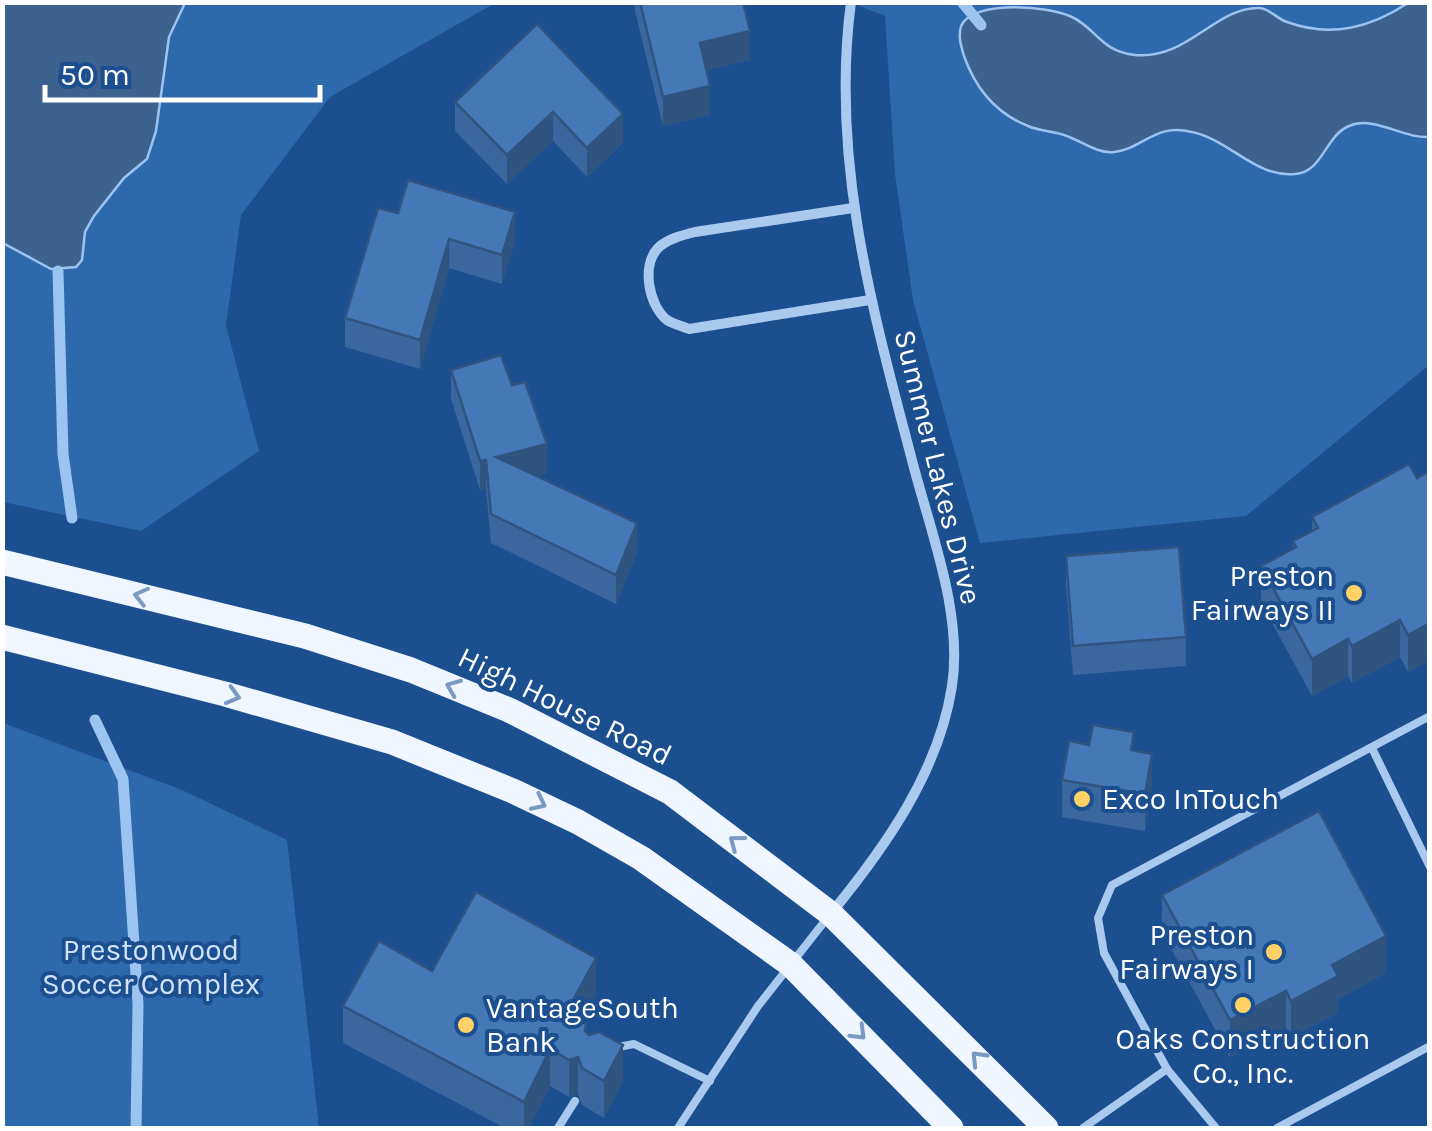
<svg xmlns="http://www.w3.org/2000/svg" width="1432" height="1131" viewBox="0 0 1432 1131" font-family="Karla,sans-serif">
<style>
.green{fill:#2e69ad}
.water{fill:#3c6290;stroke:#9cc4f0;stroke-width:2.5}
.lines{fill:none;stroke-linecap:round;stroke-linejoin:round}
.stream{stroke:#9cc4f0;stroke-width:11}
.lane{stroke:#a9c9ee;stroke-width:8}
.street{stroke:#a9c9ee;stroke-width:10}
.primary{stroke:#f0f6ff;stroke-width:25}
.wall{fill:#3a679d}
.shaded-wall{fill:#305480}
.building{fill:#4478b7;stroke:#305480;stroke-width:2.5}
.oneway{stroke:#7b9ac1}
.poi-dot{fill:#ffd166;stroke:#1b4f8f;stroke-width:4}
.labels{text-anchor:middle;stroke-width:8;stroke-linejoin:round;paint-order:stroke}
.street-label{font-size:30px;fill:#fff;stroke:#1b4f8f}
.poi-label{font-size:30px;fill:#fff;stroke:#1b4f8f;text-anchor:end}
.park-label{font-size:30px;fill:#cfe3fa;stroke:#1b4f8f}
</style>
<rect width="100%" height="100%" fill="#1b4f8f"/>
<g class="green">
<polygon points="2,3 495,3 330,97 241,215 226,326 259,451 141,531 3,502"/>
<polygon points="852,3 1429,3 1429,365 1246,516 980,543 913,300 895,174 885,16"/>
<polygon points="3,723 182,790 287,840 319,1128 3,1128"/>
</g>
<g class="water">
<polygon points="2,3 185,3 169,37 156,131 147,159 124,178 94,216 85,232 82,260 76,267 51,269 3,243"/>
<path d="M 1408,3 L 1429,3 L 1429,137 C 1404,139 1373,115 1349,126 C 1325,136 1323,172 1295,174 C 1256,178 1230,140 1192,132 C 1154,123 1145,148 1114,152 C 1097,154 1080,140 1064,135 C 1053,131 1039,131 1028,126 C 995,113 975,87 964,56 C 961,46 958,37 961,26 C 973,0 1047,5 1072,17 C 1097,29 1100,51 1135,55 C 1188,60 1216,6 1260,8 C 1270,9 1277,19 1287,22 C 1331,38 1370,28 1408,3 Z"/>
</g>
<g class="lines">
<g class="stream">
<polyline points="962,2 981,25"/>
<polyline points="58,271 63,454 72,518"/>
<polyline points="95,720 123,779 138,1004 136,1128"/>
</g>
<g class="lane">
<polyline points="1372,748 1430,867"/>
<polyline points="613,1048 634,1044 710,1081"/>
<polyline points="558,1128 575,1101"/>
<polyline points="678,1128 758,1006 828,917"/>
<polyline points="1083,1128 1167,1069"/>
<polyline points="1216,1128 1167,1069 1104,953 1098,918 1112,885 1430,716"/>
<polyline points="1277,1128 1430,1046"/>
</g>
<g class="street">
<path d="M 853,208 L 695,232 C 683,235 667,239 658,248 C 641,266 649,306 667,320 C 673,324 682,326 689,329 L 870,300"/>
<path d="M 833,911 C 886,846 939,771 952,686 C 963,614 931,533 913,464 C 873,312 830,161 851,2"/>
</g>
<g class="primary">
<polyline points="2,562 305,636 411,670 509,710 670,792 831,914 1046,1128"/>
<polyline points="2,637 225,694 392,742 513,791 578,822 641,858 790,964 951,1128"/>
</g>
</g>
<g class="wall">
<polygon points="635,2 743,2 750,60 706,70 710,115 663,126 635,11"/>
<polygon points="455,102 623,114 623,143 587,177 553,141 507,184 455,131"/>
<polygon points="398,213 515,241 502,284 449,268 420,369 345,347 345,318"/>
<polygon points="451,370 547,473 536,476 637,552 616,604 491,543 486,489 480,490 451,399"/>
<polygon points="1430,471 1430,660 1408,672 1400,657 1352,683 1348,676 1312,696 1261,603 1261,566 1293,548 1293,541 1312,532 1312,517 1417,478"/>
<polygon points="1066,556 1186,637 1186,666 1073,675 1066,585"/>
<polygon points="1134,751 1152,791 1145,831 1062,817 1062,780"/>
<polygon points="1162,895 1386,973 1338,999 1338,1013 1291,1037 1286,1027 1230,1057 1162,932"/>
<polygon points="432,971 596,995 581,1022 586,1031 623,1082 604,1118 582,1105 578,1094 569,1097 550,1086 529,1128 505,1128 343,1043 343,1006"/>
</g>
<g class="shaded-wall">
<polygon points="750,31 750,60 700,72 700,43"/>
<polygon points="710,86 710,115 663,126 663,97"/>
<polygon points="553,112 553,141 507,184 507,155"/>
<polygon points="623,114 623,143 587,177 587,148"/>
<polygon points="515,212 515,241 502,284 502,255"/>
<polygon points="449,239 449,268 420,369 420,340"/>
<polygon points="547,444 547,473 496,486 496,457"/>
<polygon points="486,460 486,489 480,490 480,461"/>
<polygon points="637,523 637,552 616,604 616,575"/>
<polygon points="1400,620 1400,657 1352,683 1352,646"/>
<polygon points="1430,623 1430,660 1408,672 1408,635"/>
<polygon points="1348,639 1348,676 1312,696 1312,659"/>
<polygon points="1152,754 1152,791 1145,831 1145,794"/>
<polygon points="1386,936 1386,973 1338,999 1338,1013 1291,1037 1291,1001 1332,965"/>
<polygon points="596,958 596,995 566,1050 566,1013"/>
<polygon points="1286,991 1286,1027 1230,1057 1230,1020"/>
<polygon points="623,1045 623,1082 604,1118 604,1081"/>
<polygon points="550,1049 550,1086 529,1128 524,1128 524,1102"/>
<polygon points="578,1057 578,1094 569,1097 569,1060"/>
</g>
<g class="building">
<polygon points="640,2 743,2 750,31 700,43 710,86 663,97"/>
<polygon points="537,24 623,114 587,148 553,112 507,155 455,102"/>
<polygon points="408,180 515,212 502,255 449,239 420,340 345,318 378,208 398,213"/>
<polygon points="501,355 512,385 525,382 547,444 496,457 637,523 616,575 491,514 486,460 480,461 451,370"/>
<polygon points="1409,464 1417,478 1430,471 1430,623 1408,635 1400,620 1352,646 1348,639 1312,659 1261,566 1296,547 1293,541 1318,528 1312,517"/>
<polygon points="1179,547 1186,637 1073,646 1066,556"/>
<polygon points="1093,725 1134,732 1131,750 1152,754 1145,794 1062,780 1069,741 1089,745"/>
<polygon points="1319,811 1386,936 1332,965 1338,976 1291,1001 1286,991 1230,1020 1162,895"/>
<polygon points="476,892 596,958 566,1013 586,1024 585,1031 589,1035 599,1032 623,1045 604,1081 582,1068 578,1057 569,1060 550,1049 524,1102 343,1006 379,941 432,971"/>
</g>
<defs><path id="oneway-chevron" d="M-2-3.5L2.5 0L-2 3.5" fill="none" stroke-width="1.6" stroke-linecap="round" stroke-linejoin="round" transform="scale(2.5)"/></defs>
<g class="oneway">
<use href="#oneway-chevron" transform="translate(141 596) rotate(-166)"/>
<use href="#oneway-chevron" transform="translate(453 687) rotate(-158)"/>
<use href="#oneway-chevron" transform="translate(233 696) rotate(16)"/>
<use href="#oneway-chevron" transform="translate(539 803) rotate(26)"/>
<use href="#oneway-chevron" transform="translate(736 842) rotate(-143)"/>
<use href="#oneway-chevron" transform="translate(859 1033) rotate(45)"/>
<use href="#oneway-chevron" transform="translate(978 1058) rotate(-134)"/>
</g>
<g class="poi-dot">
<circle cx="1354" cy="593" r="10"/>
<circle cx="1082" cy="799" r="10"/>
<circle cx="1274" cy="952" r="10"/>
<circle cx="1243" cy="1005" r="10"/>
<circle cx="466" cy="1025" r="10"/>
</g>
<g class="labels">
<g class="street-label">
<text transform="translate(938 467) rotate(76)" y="10">Summer Lakes Drive</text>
<text transform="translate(565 706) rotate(26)" y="10">High House Road</text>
</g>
<g class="poi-label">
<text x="1334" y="586">Preston<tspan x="1334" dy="34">Fairways II</tspan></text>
<text x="1102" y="809" text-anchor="start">Exco InTouch</text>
<text x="1254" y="945">Preston<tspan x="1254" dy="34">Fairways I</tspan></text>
<text x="486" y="1018" text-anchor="start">VantageSouth<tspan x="486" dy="34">Bank</tspan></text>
<text x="1243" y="1049" text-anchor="middle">Oaks Construction<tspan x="1243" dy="34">Co., Inc.</tspan></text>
</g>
<g class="park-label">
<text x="151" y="960">Prestonwood<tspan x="151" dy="34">Soccer Complex</tspan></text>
</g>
</g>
<rect width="1432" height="1131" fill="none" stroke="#ffffff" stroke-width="10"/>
<path d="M45 85v15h275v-15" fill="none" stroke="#ffffff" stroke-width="5"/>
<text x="60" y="85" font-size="30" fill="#ffffff" stroke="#1b4f8f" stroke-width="8" paint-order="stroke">50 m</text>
</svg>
